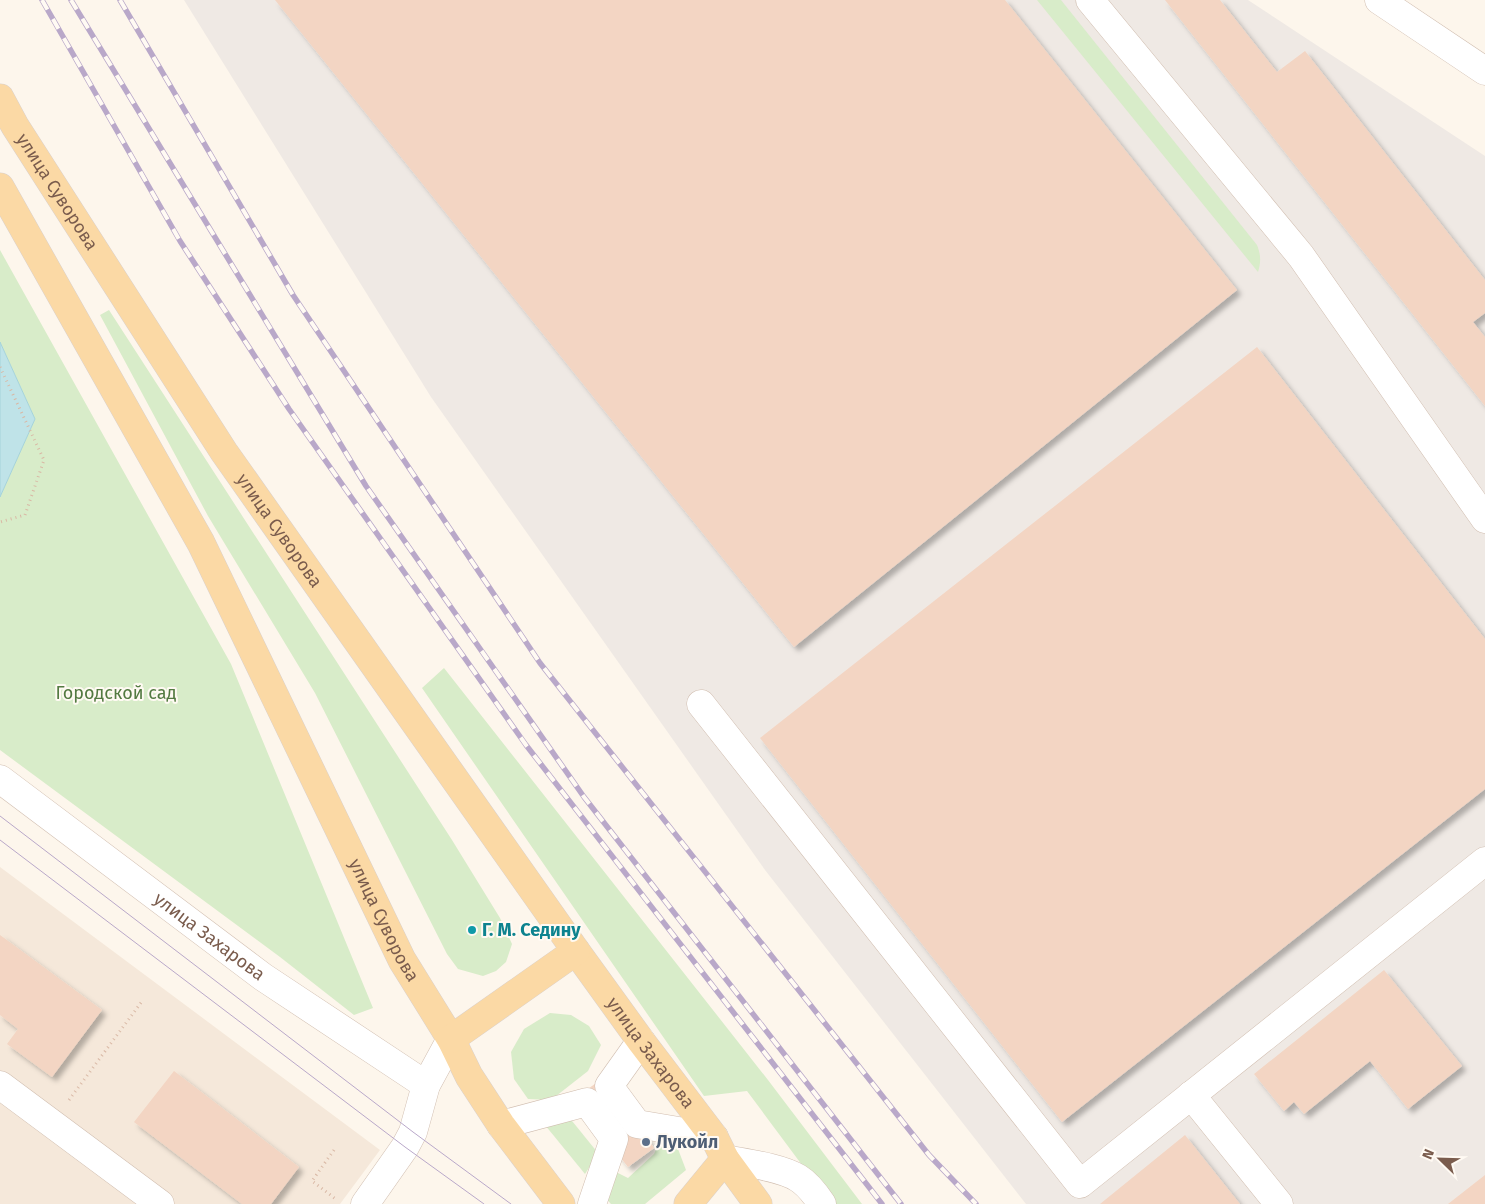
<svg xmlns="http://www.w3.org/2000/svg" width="1485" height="1204" viewBox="0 0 1485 1204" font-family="'Fira Sans',sans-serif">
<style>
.residential{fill:#f5e8da}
.industrial{fill:#efe9e4}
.green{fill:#d8ecc9}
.water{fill:#bfe3e8;stroke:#a5d3da}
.building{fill:#f3d5c3;filter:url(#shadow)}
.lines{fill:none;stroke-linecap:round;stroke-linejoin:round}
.minor-casing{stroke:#d1beb0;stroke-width:29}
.major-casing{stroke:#dad1cd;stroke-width:29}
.path{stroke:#d9b8a5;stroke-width:3;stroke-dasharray:1 4;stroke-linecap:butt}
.minor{stroke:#fff;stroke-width:28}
.major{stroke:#fbd9a5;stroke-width:28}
.tram{stroke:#b9a8c9;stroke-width:1}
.rail-casing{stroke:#b9a8c9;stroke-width:5.5}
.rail{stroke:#fffaf3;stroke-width:4;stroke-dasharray:11;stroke-linecap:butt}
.culture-dot{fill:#0f9aa8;stroke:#fffaf3;stroke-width:2}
.service-dot{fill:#5c6f8a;stroke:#fffaf3;stroke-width:2}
.labels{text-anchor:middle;stroke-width:4;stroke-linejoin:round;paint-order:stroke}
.street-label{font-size:18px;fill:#7a5c4d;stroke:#fffaf3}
.park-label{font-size:18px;fill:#537a41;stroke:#fffaf3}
.culture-label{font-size:18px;font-weight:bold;fill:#0d838f;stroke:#fffaf3;text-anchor:start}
.service-label{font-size:18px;font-weight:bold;fill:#4e5e75;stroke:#fffaf3;text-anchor:start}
</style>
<defs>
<filter id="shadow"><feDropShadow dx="4.5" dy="4.5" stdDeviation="2.5" flood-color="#0004"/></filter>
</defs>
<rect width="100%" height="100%" fill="#fdf6ec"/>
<polygon class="residential" points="0,867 380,1150 340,1204 0,1204"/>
<polygon class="industrial" points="184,0 1248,0 1485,156 1485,1204 1026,1204 765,870 431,397"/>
<g class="green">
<path d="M 1037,0 L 1061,0 L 1257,245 C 1261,255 1261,262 1258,272 Z"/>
<polygon points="0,250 231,664 373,1008 354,1015 280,957 0,750 0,497 35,419 0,342"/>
<polygon points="109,310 452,840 500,918 512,944 506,962 496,971 483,976 458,969 447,954 315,693 208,516 100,315"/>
<polygon points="444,668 768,1080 862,1204 831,1204 747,1091 704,1096 422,688"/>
<polygon points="550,1013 571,1015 589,1026 601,1045 588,1071 551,1100 528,1099 514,1079 511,1052 524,1029"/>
<polygon points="568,1116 598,1153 585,1174 545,1125"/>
<polygon points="659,1143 678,1149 686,1170 645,1204 611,1204 599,1191 614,1171 628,1178 654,1154"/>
</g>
<polygon class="water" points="0,342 35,419 0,497"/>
<g class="building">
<polygon points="275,0 1005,0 1237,290 794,647"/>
<polygon points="1165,0 1220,0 1277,72 1305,51 1485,280 1485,313 1473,322 1485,337 1485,406"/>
<polygon points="1257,347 1485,639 1485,789 1062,1122 760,738"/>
<polygon points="0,935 102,1010 52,1077 7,1044 18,1029 0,1015"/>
<polygon points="1384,970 1462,1066 1408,1109 1370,1061 1304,1114 1294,1102 1284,1111 1254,1074"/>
<polygon points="174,1071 299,1167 271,1204 242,1204 134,1122"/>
<polygon points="610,1073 647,1137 654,1148 628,1167 574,1099"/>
<polygon points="1185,1135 1240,1204 1100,1204"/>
<polygon points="1485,1175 1485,1204 1448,1204"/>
</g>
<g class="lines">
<g class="minor-casing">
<g id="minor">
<polyline points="1090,0 1301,256 1485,519"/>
<polyline points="1379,0 1485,71"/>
<polyline points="701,704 1080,1184 1485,861"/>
<path id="s1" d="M 0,779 L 263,977 L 426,1085"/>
<polyline points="641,1041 609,1086 637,1124 714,1137"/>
<polyline points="0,1085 160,1204"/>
<polyline points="1191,1095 1279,1204"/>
<polyline points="501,1125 587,1102 614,1139 592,1204"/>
<path d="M 725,1159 C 745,1163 780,1167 798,1178 C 808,1184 816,1195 822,1204"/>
<polyline points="365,1204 405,1147 413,1132 426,1085 451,1039"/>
</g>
</g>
<g class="major-casing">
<g id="major">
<path id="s2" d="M 0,98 L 15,126 L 224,452 L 576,951 L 641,1041 L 714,1137 L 725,1159 L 758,1204"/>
<path id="s3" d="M 0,187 L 201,543 L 402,960 L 451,1039 L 469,1076 L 501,1125 L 561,1204"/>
<polyline points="451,1039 576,951"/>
<polyline points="688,1204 725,1159"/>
</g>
</g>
<g class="path">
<polyline points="0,367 44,460 25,515 0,522"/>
<polyline points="69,1100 143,1000"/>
<polyline points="334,1150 312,1181 337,1200"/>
</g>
<use href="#minor" class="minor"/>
<use href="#major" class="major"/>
<g class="tram">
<polyline points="0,816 413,1132 511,1204"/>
<polyline points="0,840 405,1147 484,1204"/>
</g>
<g class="rail-casing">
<g id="rail">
<polyline points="42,0 180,241 289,409 526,745 882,1204"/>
<polyline points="71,0 366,486 584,797 901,1204"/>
<polyline points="120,0 293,295 540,663 929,1155 976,1204"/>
</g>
</g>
<use href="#rail" class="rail"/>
</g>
<circle class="culture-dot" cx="472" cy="930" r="5"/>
<circle class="service-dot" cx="646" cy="1142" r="5"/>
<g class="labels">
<g class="street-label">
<text dy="6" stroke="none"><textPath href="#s2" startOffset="110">улица Суворова</textPath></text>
<text dy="6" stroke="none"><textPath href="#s2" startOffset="515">улица Суворова</textPath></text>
<text dy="6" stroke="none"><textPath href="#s3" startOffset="828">улица Суворова</textPath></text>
<text dy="6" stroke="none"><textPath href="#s1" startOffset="262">улица Захарова</textPath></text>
<text dy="6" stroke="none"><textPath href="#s2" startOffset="1156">улица Захарова</textPath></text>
</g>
<g class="park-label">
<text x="116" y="699">Городской сад</text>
</g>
<g class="culture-label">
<text x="482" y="936">Г. М. Седину</text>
</g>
<g class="service-label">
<text x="656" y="1148">Лукойл</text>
</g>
</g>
<g transform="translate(1440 1159) rotate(293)" stroke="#fffaf3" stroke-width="4" paint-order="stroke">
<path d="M0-4L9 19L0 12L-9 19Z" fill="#7a5c4d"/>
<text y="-8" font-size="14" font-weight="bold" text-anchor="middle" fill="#7a5c4d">N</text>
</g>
</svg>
